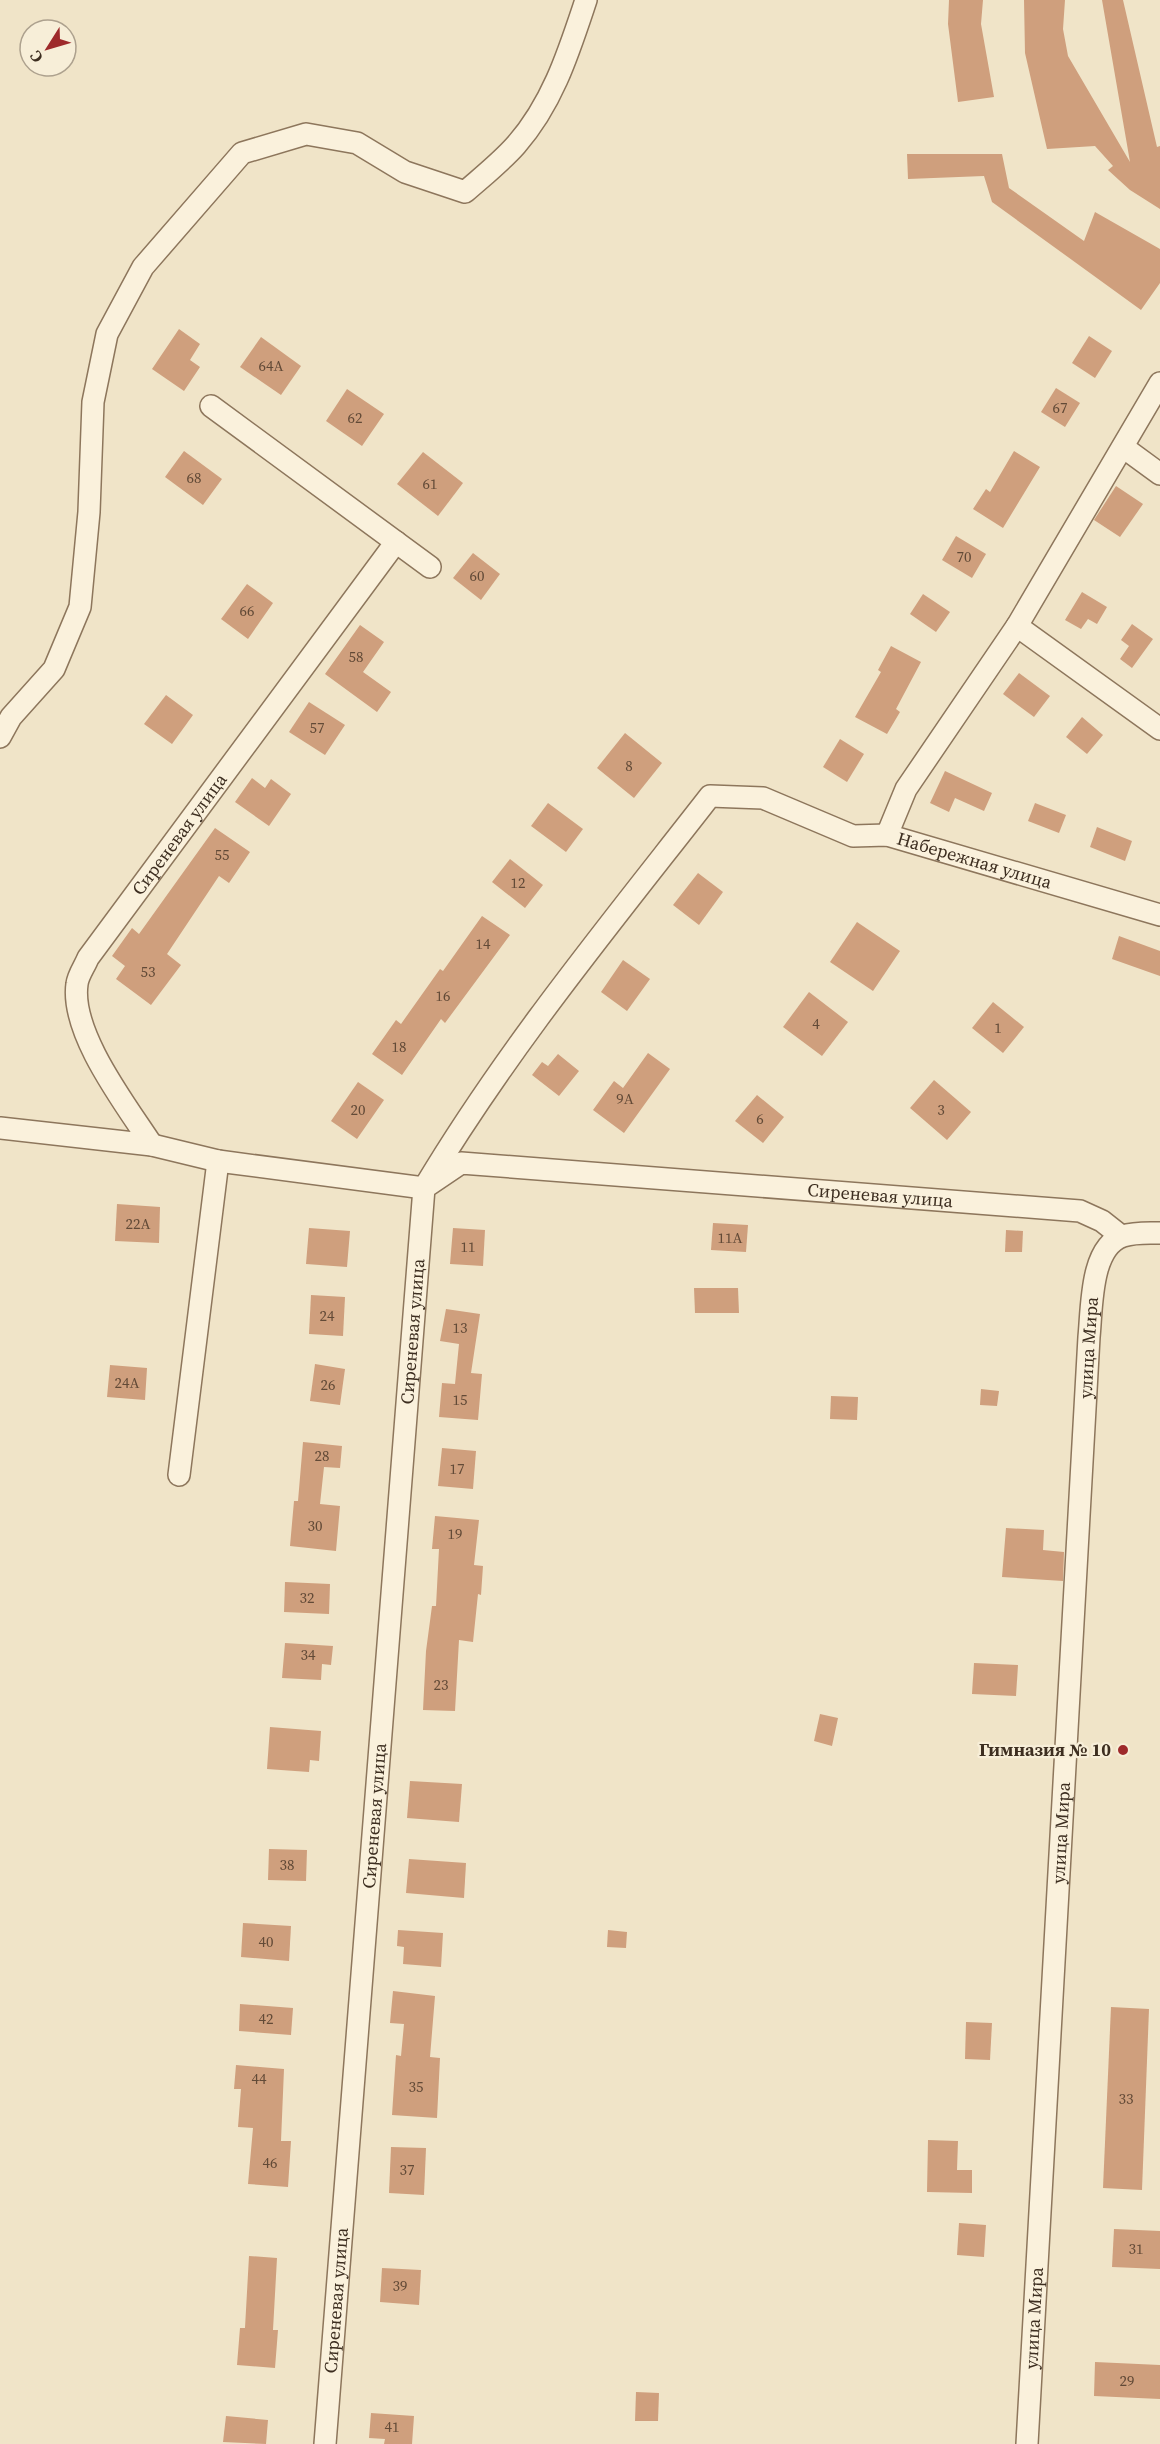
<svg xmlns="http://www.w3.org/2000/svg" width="1160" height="2444" viewBox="0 0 1160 2444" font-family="'Source Serif 4',serif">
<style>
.building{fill:#cf9f7d}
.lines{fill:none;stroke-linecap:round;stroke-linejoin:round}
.minor-casing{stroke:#8d765c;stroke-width:24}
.minor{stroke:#faf1dc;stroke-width:21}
.poi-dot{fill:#9e2a2b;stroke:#f7eed8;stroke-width:2}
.labels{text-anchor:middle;stroke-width:4.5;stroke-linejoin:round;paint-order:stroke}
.number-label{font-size:15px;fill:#624a37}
.street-label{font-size:18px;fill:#3d2e20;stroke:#f7eed8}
.poi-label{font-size:18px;font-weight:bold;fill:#3d2e20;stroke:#f7eed8;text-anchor:end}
</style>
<rect width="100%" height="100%" fill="#f0e4c8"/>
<g class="building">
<polygon points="949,0 983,0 981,24 994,97 958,102 948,24"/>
<polygon points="1024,0 1065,0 1063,29 1068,56 1130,162 1102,0 1123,0 1157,147 1160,146 1160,209 1130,190 1108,170 1113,166 1095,146 1047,149 1025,53"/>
<polygon points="907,154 1002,154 1009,188 1084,241 1095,212 1160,249 1160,283 1141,310 992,202 984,176 908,179"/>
<polygon points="179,329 200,344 190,360 200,367 184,391 152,369"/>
<polygon points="1089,336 1112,351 1095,378 1072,363"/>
<polygon points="261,337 301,366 281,395 240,367"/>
<polygon points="1056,388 1080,403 1065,427 1041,412"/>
<polygon points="347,389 384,414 362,446 326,421"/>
<polygon points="184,451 222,479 203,505 165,477"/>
<polygon points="1014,451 1040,467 1003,528 973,509 986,489 990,492"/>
<polygon points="423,452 463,483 438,516 397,484"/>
<polygon points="1116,486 1143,504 1120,537 1094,520"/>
<polygon points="956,536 986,554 972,578 942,560"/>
<polygon points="473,553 500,574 481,600 453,578"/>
<polygon points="247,584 273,603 248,639 221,619"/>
<polygon points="1082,592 1107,607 1097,624 1088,619 1081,629 1065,620"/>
<polygon points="923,594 950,612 936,632 910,614"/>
<polygon points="1132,624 1153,639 1132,668 1120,659 1129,646 1121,640"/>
<polygon points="360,625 384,642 363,672 391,692 377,712 325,674"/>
<polygon points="891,646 921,662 896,709 900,712 887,734 855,717 881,672 878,670"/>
<polygon points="1019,673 1050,696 1034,717 1003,694"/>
<polygon points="166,695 193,715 172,744 144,724"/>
<polygon points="309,702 345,725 325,755 289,732"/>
<polygon points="1082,717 1103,735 1087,754 1066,737"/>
<polygon points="625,733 662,763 634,798 597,768"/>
<polygon points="840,739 864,754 847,782 823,767"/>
<polygon points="945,771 992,793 984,811 955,798 949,812 930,803"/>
<polygon points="252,778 265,788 271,779 291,794 269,826 235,802"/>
<polygon points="548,803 583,829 566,852 531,826"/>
<polygon points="1035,803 1066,815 1059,833 1028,821"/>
<polygon points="1097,827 1132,841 1125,861 1090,847"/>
<polygon points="215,828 250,852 229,883 219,876 167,954 181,965 151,1005 116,979 125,966 112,956 132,928 139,934"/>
<polygon points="510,859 543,885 525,908 492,882"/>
<polygon points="698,873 723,892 699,925 673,905"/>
<polygon points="482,916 510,935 445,1023 441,1019 402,1075 372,1054 396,1020 401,1024 440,969 443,971"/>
<polygon points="857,922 900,951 873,991 830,962"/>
<polygon points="1119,936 1160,951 1160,976 1112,959"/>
<polygon points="623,960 650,979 627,1011 601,992"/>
<polygon points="809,992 848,1022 822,1056 783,1027"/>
<polygon points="993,1002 1024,1027 1003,1053 972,1028"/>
<polygon points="648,1053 670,1069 624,1133 593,1110 614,1081 623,1088"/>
<polygon points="558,1054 579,1071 559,1096 532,1075 542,1062 548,1066"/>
<polygon points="934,1080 971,1112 947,1140 910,1108"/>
<polygon points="358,1082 384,1100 357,1139 331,1121"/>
<polygon points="757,1095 784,1117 763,1143 735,1121"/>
<polygon points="117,1204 160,1207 159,1243 115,1241"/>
<polygon points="713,1223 748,1225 746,1252 711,1250"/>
<polygon points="309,1228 350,1231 347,1267 306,1264"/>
<polygon points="453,1228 485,1230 483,1266 450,1264"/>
<polygon points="1006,1230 1023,1231 1022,1252 1005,1252"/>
<polygon points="694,1288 738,1288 739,1313 695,1313"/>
<polygon points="311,1295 345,1297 343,1336 309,1334"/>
<polygon points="446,1309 480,1314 471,1373 482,1374 478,1420 439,1417 442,1383 455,1384 459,1344 440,1341"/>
<polygon points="315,1364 345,1369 340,1405 310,1401"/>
<polygon points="110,1365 147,1368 145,1400 107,1397"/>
<polygon points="981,1389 999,1391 997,1406 980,1405"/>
<polygon points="831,1396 858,1397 857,1420 830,1419"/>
<polygon points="303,1442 342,1446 340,1468 324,1467 320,1504 340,1506 336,1551 290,1546 294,1501 298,1501"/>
<polygon points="442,1448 476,1451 473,1489 438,1486"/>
<polygon points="435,1516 479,1520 474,1565 483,1566 481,1595 478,1594 473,1642 459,1640 455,1711 423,1710 426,1651 432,1606 436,1606 439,1549 432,1549"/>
<polygon points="1006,1528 1044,1530 1043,1550 1064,1552 1063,1581 1002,1577"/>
<polygon points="285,1582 330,1584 329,1614 284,1612"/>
<polygon points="285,1643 333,1646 331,1665 322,1664 321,1680 282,1678"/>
<polygon points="974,1663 1018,1665 1016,1696 972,1694"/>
<polygon points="820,1714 838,1718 832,1746 814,1741"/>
<polygon points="270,1727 321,1731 319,1761 310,1760 309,1772 267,1769"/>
<polygon points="410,1781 462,1784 459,1822 407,1818"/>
<polygon points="269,1849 307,1850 306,1881 268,1880"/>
<polygon points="409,1859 466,1863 464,1898 406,1893"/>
<polygon points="243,1923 291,1926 289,1961 241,1957"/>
<polygon points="398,1930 443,1933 441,1967 403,1964 404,1947 397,1946"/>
<polygon points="608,1930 627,1932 626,1948 607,1947"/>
<polygon points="393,1991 435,1996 430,2057 440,2058 437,2118 392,2115 396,2055 401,2056 404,2024 390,2023"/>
<polygon points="240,2004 293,2008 291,2035 239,2031"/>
<polygon points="1111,2007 1149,2009 1142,2190 1103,2188"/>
<polygon points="966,2022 992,2023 990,2060 965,2059"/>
<polygon points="236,2065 284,2069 281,2141 291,2141 288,2187 248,2184 253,2128 238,2127 241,2089 234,2089"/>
<polygon points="928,2140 958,2141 957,2170 972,2170 972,2193 927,2192"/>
<polygon points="391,2147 426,2148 424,2195 389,2193"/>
<polygon points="959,2223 986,2225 984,2257 957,2255"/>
<polygon points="1114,2229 1160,2231 1160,2269 1112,2267"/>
<polygon points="249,2256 277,2258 273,2330 278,2330 275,2368 237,2365 240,2328 245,2328"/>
<polygon points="382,2268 421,2270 419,2305 380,2302"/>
<polygon points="1095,2362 1160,2365 1160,2399 1094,2396"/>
<polygon points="636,2392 659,2393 658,2421 635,2421"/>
<polygon points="371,2413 414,2416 412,2444 384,2444 385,2439 369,2438"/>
<polygon points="226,2416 268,2420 266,2444 223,2442"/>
</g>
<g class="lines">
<g class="minor-casing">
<g id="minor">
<polyline points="211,406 430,567"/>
<polyline points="1123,447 1160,474"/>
<polyline points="1017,626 1160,729"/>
<path d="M 0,737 L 11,717 L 54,669 L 80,607 L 89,512 L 93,402 L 107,334 L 143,267 L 242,153 L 306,134 L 357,143 L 405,172 L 465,192 C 482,177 501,162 516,145 C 553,103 569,51 586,0"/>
<polyline points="887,835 906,789 1017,626 1160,383"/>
<path id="s1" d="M 0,1128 L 152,1145 L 218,1161 L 424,1188 C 507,1049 611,923 710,796 L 763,798 L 853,836 L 887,835 L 1160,915"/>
<path id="s2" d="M 152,1145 C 126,1105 70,1033 77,984 C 78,975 85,966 88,958 L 396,542"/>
<polyline points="179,1475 218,1161"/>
<path id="s3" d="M 325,2444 L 424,1188 L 461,1163 L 1080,1211 L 1102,1221 L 1121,1236"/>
<path id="s4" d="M 1027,2444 L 1089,1337 C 1092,1308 1090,1247 1123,1236 C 1135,1232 1148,1233 1160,1233"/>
</g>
</g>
<use href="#minor" class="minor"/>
</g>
<circle class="poi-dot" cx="1123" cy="1750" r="6"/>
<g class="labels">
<g class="number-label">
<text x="271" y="371">64А</text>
<text x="1060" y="413">67</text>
<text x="355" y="423">62</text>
<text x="194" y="483">68</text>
<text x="430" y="489">61</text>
<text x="964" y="562">70</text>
<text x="477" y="581">60</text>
<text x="247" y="616">66</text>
<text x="356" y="662">58</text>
<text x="317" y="733">57</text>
<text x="629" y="771">8</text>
<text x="222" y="860">55</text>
<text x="518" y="888">12</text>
<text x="483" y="949">14</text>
<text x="148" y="977">53</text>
<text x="443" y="1001">16</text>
<text x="816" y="1029">4</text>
<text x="998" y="1033">1</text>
<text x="399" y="1052">18</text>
<text x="625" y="1104">9А</text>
<text x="358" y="1115">20</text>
<text x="941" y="1115">3</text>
<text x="760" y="1124">6</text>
<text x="138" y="1229">22А</text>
<text x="730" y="1243">11А</text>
<text x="468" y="1252">11</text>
<text x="327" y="1321">24</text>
<text x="460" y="1333">13</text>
<text x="127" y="1388">24А</text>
<text x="328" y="1390">26</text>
<text x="460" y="1405">15</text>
<text x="322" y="1461">28</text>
<text x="457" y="1474">17</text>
<text x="315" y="1531">30</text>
<text x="455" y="1539">19</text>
<text x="307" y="1603">32</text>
<text x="308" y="1660">34</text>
<text x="441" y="1690">23</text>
<text x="287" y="1870">38</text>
<text x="266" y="1947">40</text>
<text x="266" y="2024">42</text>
<text x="259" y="2084">44</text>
<text x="416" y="2092">35</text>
<text x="1126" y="2104">33</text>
<text x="270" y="2168">46</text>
<text x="407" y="2175">37</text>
<text x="1136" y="2254">31</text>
<text x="400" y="2291">39</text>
<text x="1127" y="2386">29</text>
<text x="392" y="2432">41</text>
</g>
<g class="street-label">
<text dy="6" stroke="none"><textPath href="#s2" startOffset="363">Сиреневая улица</textPath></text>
<text dy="6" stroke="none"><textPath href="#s1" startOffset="1190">Набережная улица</textPath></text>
<text dy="6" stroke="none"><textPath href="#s3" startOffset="1725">Сиреневая улица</textPath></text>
<text dy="6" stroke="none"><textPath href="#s3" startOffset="1116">Сиреневая улица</textPath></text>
<text dy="6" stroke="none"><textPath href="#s4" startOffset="1098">улица Мира</textPath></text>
<text dy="6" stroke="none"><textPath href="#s3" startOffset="630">Сиреневая улица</textPath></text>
<text dy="6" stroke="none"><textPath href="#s4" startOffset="612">улица Мира</textPath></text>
<text dy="6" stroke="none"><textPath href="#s3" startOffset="144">Сиреневая улица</textPath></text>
<text dy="6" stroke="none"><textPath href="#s4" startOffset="126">улица Мира</textPath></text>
</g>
<g class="poi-label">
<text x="1111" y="1756">Гимназия № 10</text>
</g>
</g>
<g transform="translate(48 48) rotate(233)"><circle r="28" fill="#f7eed8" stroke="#ada18e" stroke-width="1.5"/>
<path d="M0-4.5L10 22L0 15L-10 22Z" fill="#9e2a2b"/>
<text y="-9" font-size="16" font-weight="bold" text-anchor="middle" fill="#3d2e20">С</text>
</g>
</svg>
